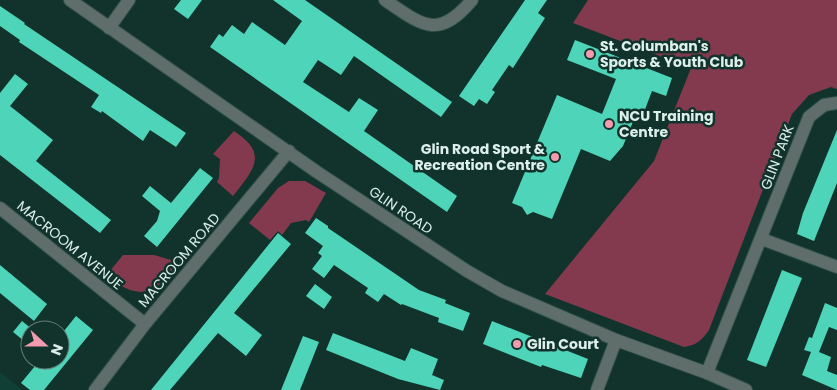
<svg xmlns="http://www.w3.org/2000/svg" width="837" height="390" viewBox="0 0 837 390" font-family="Poppins,sans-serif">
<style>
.built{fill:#103f36}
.green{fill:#843a4e}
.building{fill:#4ed4b8}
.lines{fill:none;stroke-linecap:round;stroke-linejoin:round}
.minor-casing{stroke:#31514a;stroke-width:14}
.minor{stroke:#5f6e6a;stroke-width:12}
.poi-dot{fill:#f29aae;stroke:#11332c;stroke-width:2}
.labels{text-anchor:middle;stroke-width:5;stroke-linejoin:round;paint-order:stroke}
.poi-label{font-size:14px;font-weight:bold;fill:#dcefea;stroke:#11332c;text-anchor:start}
.street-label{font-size:14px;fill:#dcefea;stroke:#11332c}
</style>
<rect width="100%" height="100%" fill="#11332c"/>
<polygon class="built" points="0,372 22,390 0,390"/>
<g class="green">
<path d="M 588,0 L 837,0 L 837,89 L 831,87 L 809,95 L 792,114 L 709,330 C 702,340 697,345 684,347 L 545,294 L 654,161 L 691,68 L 573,23 Z"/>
<path d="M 234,131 C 269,154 254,169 233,196 L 217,182 L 219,178 L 220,159 L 213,154 Z"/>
<polygon points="289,181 305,181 326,193 309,222 306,220 291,223 282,235 278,231 270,240 249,223 278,188"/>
<path d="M 123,255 L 154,255 L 178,262 C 153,298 143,300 105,277 Z"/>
</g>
<g class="building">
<polygon points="181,0 202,0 188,19 174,9"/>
<polygon points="273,0 305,0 452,102 441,117 354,56 341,75 318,60 303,82 349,112 359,98 378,110 364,131 457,196 447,212 210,47 219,34 223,37 232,25 244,34 252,22 285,45 302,21"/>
<polygon points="525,0 547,0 538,13 545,18 513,68 509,65 492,90 495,92 487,104 479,99 474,106 459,96"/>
<polygon points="0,6 25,23 24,24 186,133 176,147 150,130 143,141 102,111 101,113 91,107 99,95 19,42 20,40 0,26"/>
<polygon points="575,40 672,78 666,96 652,91 641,120 635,117 623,146 610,161 581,149 552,219 533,212 527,215 522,207 512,203 557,95 602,114 616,79 567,60"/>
<polygon points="15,74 28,84 10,106 53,140 36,161 111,220 100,233 0,155 0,93"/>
<polygon points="837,130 837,183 814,241 797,234 803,213"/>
<polygon points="200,168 213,178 157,247 144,236 157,221 160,211 142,196 150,186 171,203"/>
<polygon points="316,218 328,226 328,228 419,290 446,300 445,303 470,313 463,331 438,322 439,318 402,304 401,305 384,294 378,302 365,293 368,288 337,267 334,265 324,278 312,269 322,256 318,253 323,246 305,233"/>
<polygon points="278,233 291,244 234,313 262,335 246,356 218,333 170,390 151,390"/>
<polygon points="0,265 47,304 34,321 0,293"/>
<polygon points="782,270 802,278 766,367 747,360"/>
<polygon points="315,284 332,297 324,309 306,296"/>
<polygon points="825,303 837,308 837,330 829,327 819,352 831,357 827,371 837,375 837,390 802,375 811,352 804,350 809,337 812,338"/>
<polygon points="76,316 93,330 44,390 30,390 21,383 40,360 60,360 60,336"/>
<polygon points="22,321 33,330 30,330 30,334 24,341 13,332"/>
<polygon points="492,321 588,359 581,378 542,365 541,367 483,344"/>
<polygon points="333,333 405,361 411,348 438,359 432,375 444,380 440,390 398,379 326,350"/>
<polygon points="303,336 319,342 300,390 281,390"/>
</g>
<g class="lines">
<g class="minor-casing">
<g id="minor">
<polyline points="70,0 317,172 467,271 502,291 616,340 707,373 746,390"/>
<path d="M 385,0 C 423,26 438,40 472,0"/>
<polyline points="109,28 129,0"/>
<polyline points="0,208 145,324"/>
<polyline points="762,239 837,267"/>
<polyline points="707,373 809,117 824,105 837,103"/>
<polyline points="95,390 145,324 289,151"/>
<polyline points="597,390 616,340"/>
</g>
</g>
<use href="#minor" class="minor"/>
</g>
<g class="poi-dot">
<circle cx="590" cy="54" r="5"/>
<circle cx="609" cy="124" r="5"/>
<circle cx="555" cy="157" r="5"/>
<circle cx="517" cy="344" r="5"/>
</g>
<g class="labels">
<g class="poi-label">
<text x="600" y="51">St. Columban's<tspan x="600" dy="16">Sports &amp; Youth Club</tspan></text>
<text x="619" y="121">NCU Training<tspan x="619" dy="16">Centre</tspan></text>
<text x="545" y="154" text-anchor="end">Glin Road Sport &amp;<tspan x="545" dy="16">Recreation Centre</tspan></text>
<text x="527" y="349">Glin Court</text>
</g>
<g class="street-label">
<text transform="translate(777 157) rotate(-69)" y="5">GLIN PARK</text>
<text transform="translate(401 210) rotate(34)" y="5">GLIN ROAD</text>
<text transform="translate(70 245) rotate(39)" y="5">MACROOM AVENUE</text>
<text transform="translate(179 260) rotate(-50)" y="5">MACROOM ROAD</text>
</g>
</g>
<g transform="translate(45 345) rotate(111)"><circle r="24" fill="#11332c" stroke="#627e78"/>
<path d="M0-4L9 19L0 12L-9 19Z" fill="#f29aae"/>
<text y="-8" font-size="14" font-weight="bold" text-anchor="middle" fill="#dcefea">N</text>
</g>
</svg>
